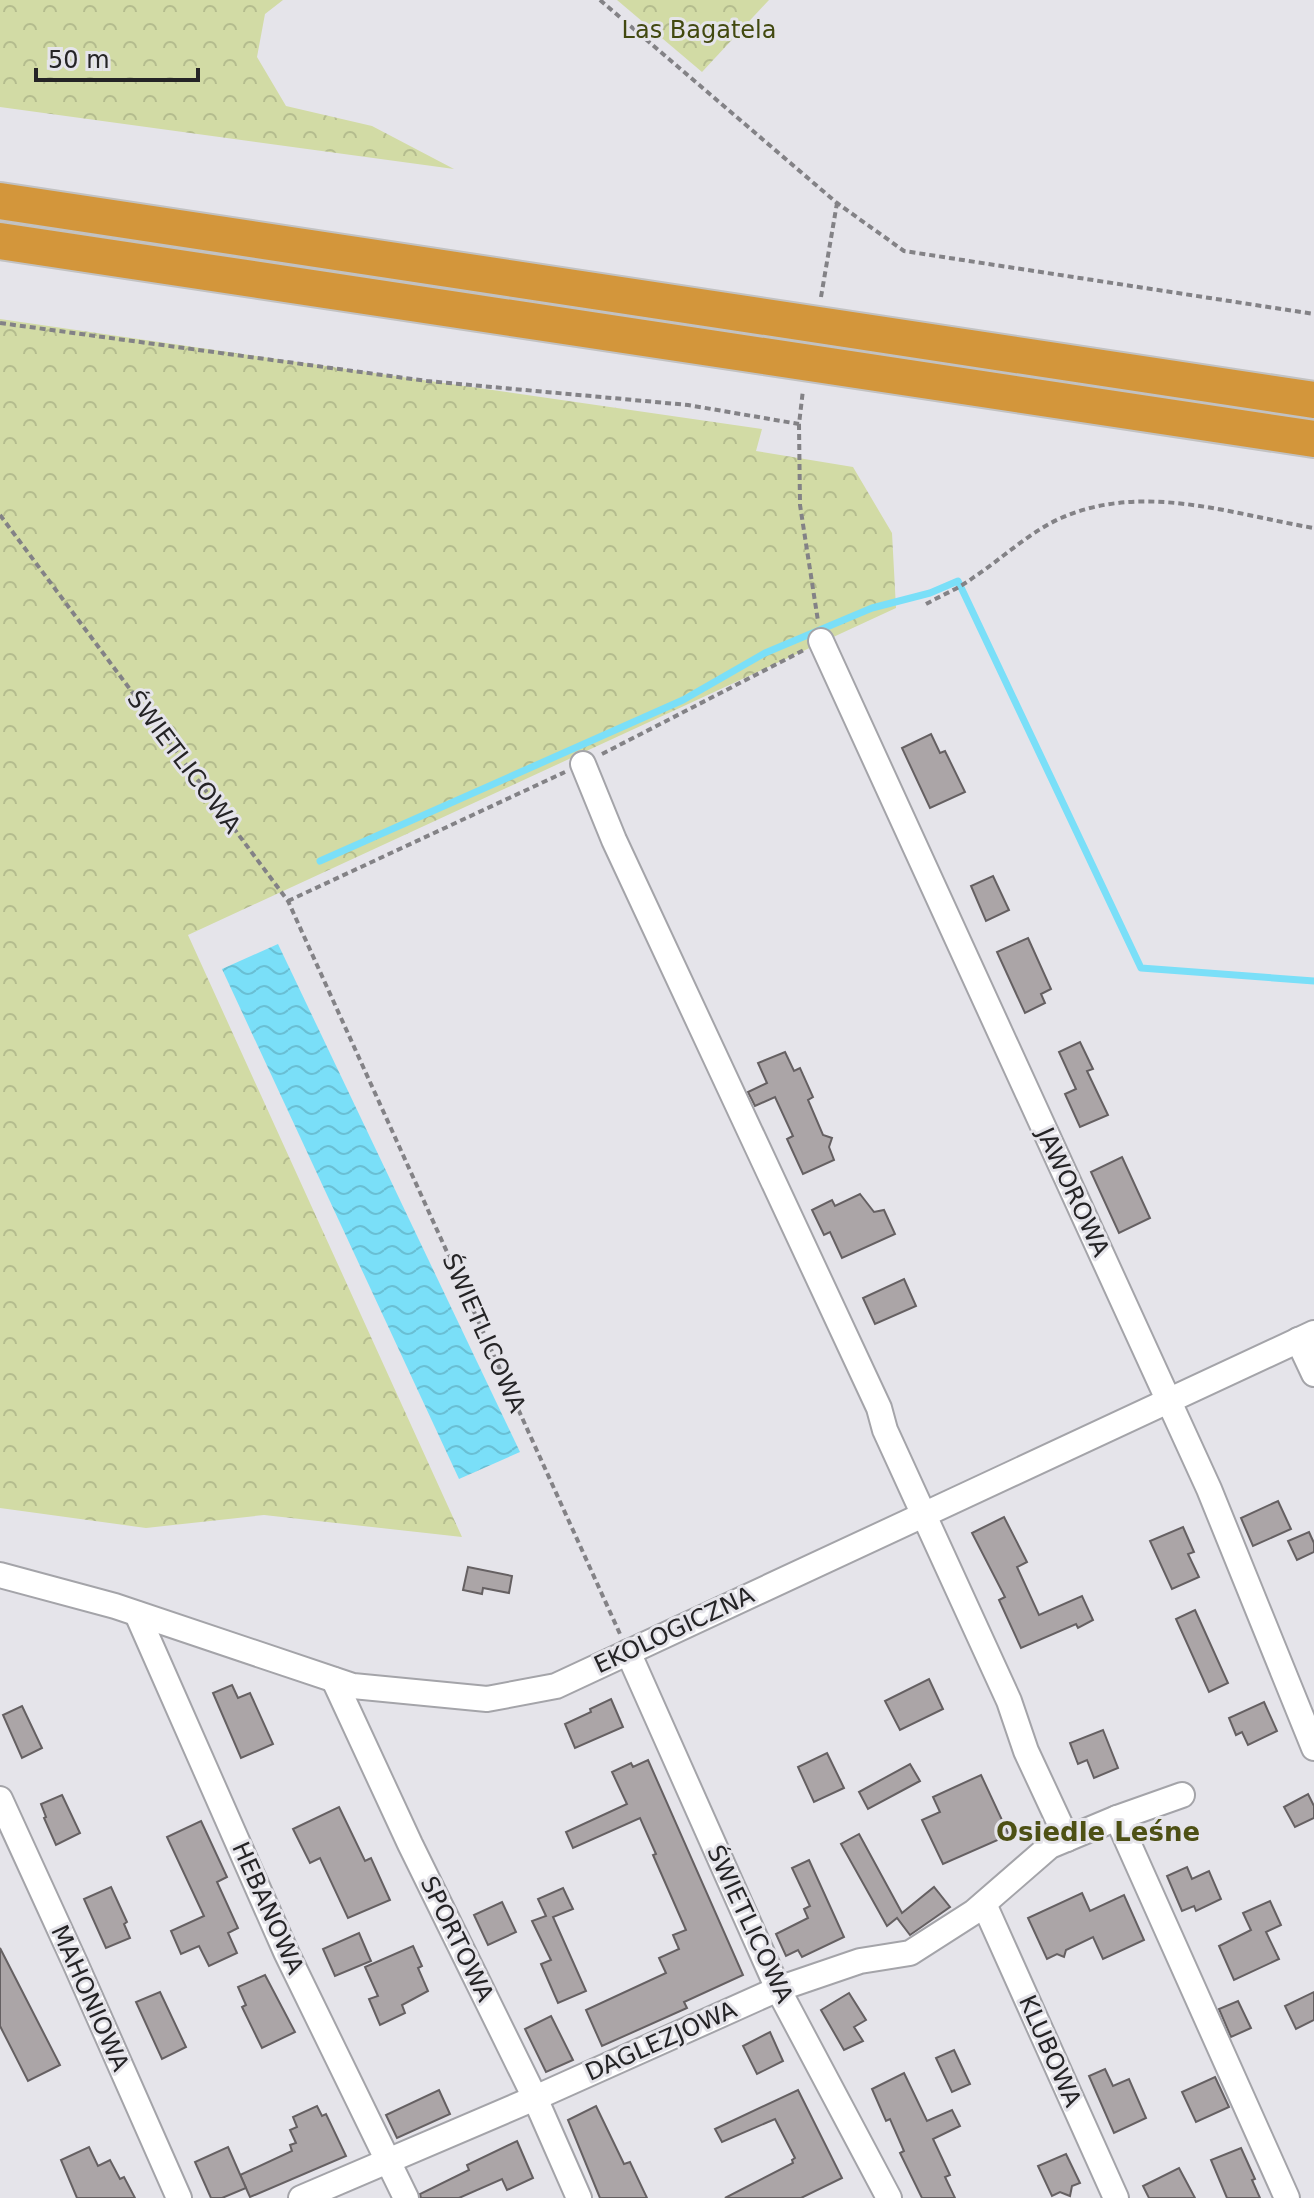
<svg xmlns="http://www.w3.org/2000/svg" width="1314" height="2198" viewBox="0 0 1314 2198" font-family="'DejaVu Sans',sans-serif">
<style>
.forest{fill:url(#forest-crowns)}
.water{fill:url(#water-waves)}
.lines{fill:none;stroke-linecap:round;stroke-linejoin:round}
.stream{stroke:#7adff8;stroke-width:7}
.building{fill:#aba5a7;stroke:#656062;stroke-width:2}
.minor-casing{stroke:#a4a4a9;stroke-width:28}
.highway-casing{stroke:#c2c2c2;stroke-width:40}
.path{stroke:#838286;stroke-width:4;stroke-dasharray:6 4;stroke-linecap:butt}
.minor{stroke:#fff;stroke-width:24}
.highway{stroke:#d3963b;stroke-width:36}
.labels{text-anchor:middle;stroke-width:6;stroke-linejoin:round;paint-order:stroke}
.park-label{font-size:24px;fill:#424910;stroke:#e5e4ea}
.street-label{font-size:24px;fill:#252426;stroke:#e5e4ea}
.neighbourhood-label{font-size:26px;font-weight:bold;fill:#4d5014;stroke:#e5e4ea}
</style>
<defs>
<pattern id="forest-crowns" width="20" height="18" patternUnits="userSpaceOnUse" patternTransform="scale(2)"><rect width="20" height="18" fill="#d2dba5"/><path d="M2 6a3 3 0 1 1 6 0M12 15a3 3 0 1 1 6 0" fill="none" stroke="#b4bc8e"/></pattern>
<pattern id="water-waves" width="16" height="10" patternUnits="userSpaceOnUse" patternTransform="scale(2)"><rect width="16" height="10" fill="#7adff8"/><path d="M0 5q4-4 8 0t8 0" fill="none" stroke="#69bfd4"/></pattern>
</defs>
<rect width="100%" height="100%" fill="#e5e4ea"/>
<g class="forest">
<polygon points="0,0 283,0 265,14 257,57 286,106 372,126 454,169 0,107"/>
<polygon points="617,0 769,0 702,72"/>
<polygon points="0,319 762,429 756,451 853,467 892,533 896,608 188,935 462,1537 264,1515 146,1528 0,1508"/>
</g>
<polygon class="water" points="278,944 520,1452 459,1479 222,969"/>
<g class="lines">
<polyline class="stream" points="320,861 683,700 765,653 872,608 930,593 958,581 1141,968 1314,981"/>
</g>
<g class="building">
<polygon points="931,734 940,753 945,751 965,792 930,808 902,748"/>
<polygon points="993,876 1009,910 986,921 971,886"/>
<polygon points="1028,938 1051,989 1041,994 1045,1003 1025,1013 997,952"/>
<polygon points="1080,1042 1093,1069 1087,1071 1108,1115 1080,1127 1065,1094 1076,1089 1059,1052"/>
<polygon points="785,1052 794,1071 800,1068 813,1097 808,1100 823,1135 832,1138 829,1147 834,1160 803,1174 787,1139 793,1136 775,1097 755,1106 748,1092 767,1083 758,1063"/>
<polygon points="1122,1157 1150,1218 1119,1233 1091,1172"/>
<polygon points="860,1194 874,1212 884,1210 895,1234 842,1258 830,1232 824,1235 812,1210 832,1200 835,1206"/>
<polygon points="904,1279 916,1306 875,1324 863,1298"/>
<polygon points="1278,1501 1291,1529 1253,1546 1241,1518"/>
<polygon points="1004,1517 1027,1562 1017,1567 1039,1615 1082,1596 1093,1620 1078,1628 1076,1624 1021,1648 999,1600 1005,1597 972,1533"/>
<polygon points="1183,1527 1194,1552 1188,1554 1199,1577 1172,1589 1150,1541"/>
<polygon points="1309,1532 1314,1543 1314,1552 1297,1560 1288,1541"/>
<polygon points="468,1567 512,1576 509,1593 483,1588 482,1594 463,1590"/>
<polygon points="1195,1610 1228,1683 1209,1692 1176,1619"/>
<polygon points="929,1679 943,1709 900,1730 885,1701"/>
<polygon points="232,1685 238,1698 250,1693 273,1744 241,1758 213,1693"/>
<polygon points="611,1699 623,1727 575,1748 565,1724 591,1712 590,1709"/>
<polygon points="1264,1702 1277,1731 1248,1745 1242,1732 1236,1735 1229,1718"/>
<polygon points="22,1706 42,1748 22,1758 3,1715"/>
<polygon points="1103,1730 1118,1768 1094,1778 1087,1760 1078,1764 1070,1743"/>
<polygon points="827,1753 844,1788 814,1802 798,1767"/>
<polygon points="648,1760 743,1975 684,2002 687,2008 602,2046 586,2010 666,1973 659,1958 679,1949 673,1935 686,1930 653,1855 656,1854 640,1818 573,1848 566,1832 627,1804 612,1772 631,1763 633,1767"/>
<polygon points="910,1764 920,1781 868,1809 859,1792"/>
<polygon points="981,1775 1009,1835 943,1864 922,1820 940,1812 933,1797"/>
<polygon points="1308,1794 1314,1806 1314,1818 1295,1827 1284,1807"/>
<polygon points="62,1795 80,1833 56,1845 44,1818 46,1817 41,1804"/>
<polygon points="339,1807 365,1861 371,1858 390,1900 348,1918 320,1858 310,1863 293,1829"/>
<polygon points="201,1821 227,1877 217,1882 238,1928 228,1933 237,1953 209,1966 199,1946 181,1954 171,1931 204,1916 167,1837"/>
<polygon points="859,1834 902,1913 934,1887 950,1907 910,1935 897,1918 887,1926 841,1844"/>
<polygon points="809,1860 844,1937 802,1957 798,1950 786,1956 776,1934 808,1918 804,1909 810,1906 792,1868"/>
<polygon points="1187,1867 1192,1879 1209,1871 1221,1899 1196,1911 1194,1906 1182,1911 1167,1876"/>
<polygon points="111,1887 127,1922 124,1924 130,1938 106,1948 84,1899"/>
<polygon points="563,1888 573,1909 553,1917 586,1991 558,2003 541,1964 551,1960 532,1921 546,1916 538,1899"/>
<polygon points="1082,1893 1090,1911 1124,1895 1144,1940 1103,1959 1093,1937 1066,1950 1064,1957 1057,1954 1047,1959 1028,1918"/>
<polygon points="1270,1901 1281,1925 1266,1932 1279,1959 1234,1980 1219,1946 1251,1930 1243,1913"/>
<polygon points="502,1902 516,1932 488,1945 474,1915"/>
<polygon points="359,1933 371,1961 335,1976 323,1949"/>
<polygon points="413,1946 422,1966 418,1968 428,1991 402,2005 405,2013 380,2025 369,1999 378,1996 365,1967"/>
<polygon points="0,1948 60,2065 28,2081 0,2026"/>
<polygon points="265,1975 295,2032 262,2048 242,2007 246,2005 238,1987"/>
<polygon points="160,1992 186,2047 162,2059 136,2002"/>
<polygon points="1314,1992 1314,2020 1296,2029 1285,2006"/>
<polygon points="849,1993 866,2020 854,2027 863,2041 844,2050 821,2010"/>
<polygon points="1238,2001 1251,2028 1231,2037 1219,2009"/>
<polygon points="551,2016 573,2060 546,2072 525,2029"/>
<polygon points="770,2032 783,2061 757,2074 743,2046"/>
<polygon points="954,2050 970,2084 952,2092 936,2058"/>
<polygon points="1105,2069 1113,2086 1129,2079 1146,2118 1114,2133 1089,2076"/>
<polygon points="904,2073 927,2121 952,2110 960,2126 933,2139 950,2175 945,2177 955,2198 922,2198 900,2153 904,2151 890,2119 886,2121 872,2089"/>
<polygon points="1215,2077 1229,2107 1196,2122 1182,2092"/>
<polygon points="439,2090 450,2114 397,2138 386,2115"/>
<polygon points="798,2090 842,2178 801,2198 725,2198 793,2163 792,2160 795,2158 775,2119 722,2142 715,2129"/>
<polygon points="317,2106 322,2116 326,2114 346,2156 250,2197 240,2175 292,2151 290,2145 296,2143 290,2130 297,2127 293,2117"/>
<polygon points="596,2106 624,2164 630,2162 647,2198 600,2198 568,2120"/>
<polygon points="517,2141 533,2178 507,2190 502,2179 459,2198 421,2198 420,2194 469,2170 467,2165"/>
<polygon points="89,2147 98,2166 110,2160 120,2179 124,2177 135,2198 77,2198 61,2160"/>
<polygon points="228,2147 246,2188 222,2198 211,2198 195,2162"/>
<polygon points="1241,2148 1255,2179 1252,2180 1260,2198 1227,2198 1211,2160"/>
<polygon points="1066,2154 1080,2183 1072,2186 1070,2196 1060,2192 1052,2196 1038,2166"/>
<polygon points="1179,2168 1195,2198 1149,2198 1143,2186"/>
</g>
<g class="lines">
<g class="minor-casing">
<g id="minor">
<polyline points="821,641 1209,1489 1314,1748"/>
<polyline points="583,764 614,840 879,1408 885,1430 1009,1701 1026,1751 1067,1839"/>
<polyline points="1298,1340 1314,1374"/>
<polyline points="0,1575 115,1606 353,1686 487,1699 556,1686 1314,1333"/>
<polyline points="137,1614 286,1952 406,2198"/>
<polyline points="628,1652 778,1989 889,2198"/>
<polyline points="334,1680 410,1844 535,2098 579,2198"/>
<polyline points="0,1799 76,1965 179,2198"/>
<polyline points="1117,1818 1287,2198"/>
<polyline points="984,1904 1116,2198"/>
<polyline points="301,2198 535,2098 778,1989 860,1961 910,1953 974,1912 1050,1846 1117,1818 1182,1795"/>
</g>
</g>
<g class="highway-casing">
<g id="highway">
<polyline points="0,201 1314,400"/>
<polyline points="0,241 1314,439"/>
</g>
</g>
<g class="path">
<polyline points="600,0 837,203 904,251 1314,314"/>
<polyline points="821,297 837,203"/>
<polyline points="0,323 427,381 688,405 799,424 803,390"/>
<polyline points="799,424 800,505 818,621"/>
<polyline points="0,515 288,901 620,1634"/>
<path d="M 926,604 C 942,595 960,588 974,577 C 1003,558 1028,533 1061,518 C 1143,482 1231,514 1314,528"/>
<polyline points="602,754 804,650"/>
<polyline points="288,901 565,772"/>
</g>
<use href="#minor" class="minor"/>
<use href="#highway" class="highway"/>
</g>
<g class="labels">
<g class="park-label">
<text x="699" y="38">Las Bagatela</text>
</g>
<g class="street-label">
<text transform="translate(184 762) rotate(53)" y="8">ŚWIETLICOWA</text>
<text transform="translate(1073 1192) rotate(65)" y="8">JAWOROWA</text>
<text transform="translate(484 1333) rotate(66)" y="8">ŚWIETLICOWA</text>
<text transform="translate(674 1630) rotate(-25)" y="8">EKOLOGICZNA</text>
<text transform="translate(268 1908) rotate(66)" y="8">HEBANOWA</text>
<text transform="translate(750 1924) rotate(65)" y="8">ŚWIETLICOWA</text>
<text transform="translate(457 1939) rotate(64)" y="8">SPORTOWA</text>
<text transform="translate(90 1998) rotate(66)" y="8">MAHONIOWA</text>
<text transform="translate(661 2041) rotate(-24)" y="8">DAGLEZJOWA</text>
<text transform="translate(1050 2051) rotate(66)" y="8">KLUBOWA</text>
</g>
<g class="neighbourhood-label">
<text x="1098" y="1841">Osiedle Leśne</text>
</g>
</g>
<path d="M36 68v12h162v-12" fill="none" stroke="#252426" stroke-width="4"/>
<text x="48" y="68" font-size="24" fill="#252426" stroke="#e5e4ea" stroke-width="6" paint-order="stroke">50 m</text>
</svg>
